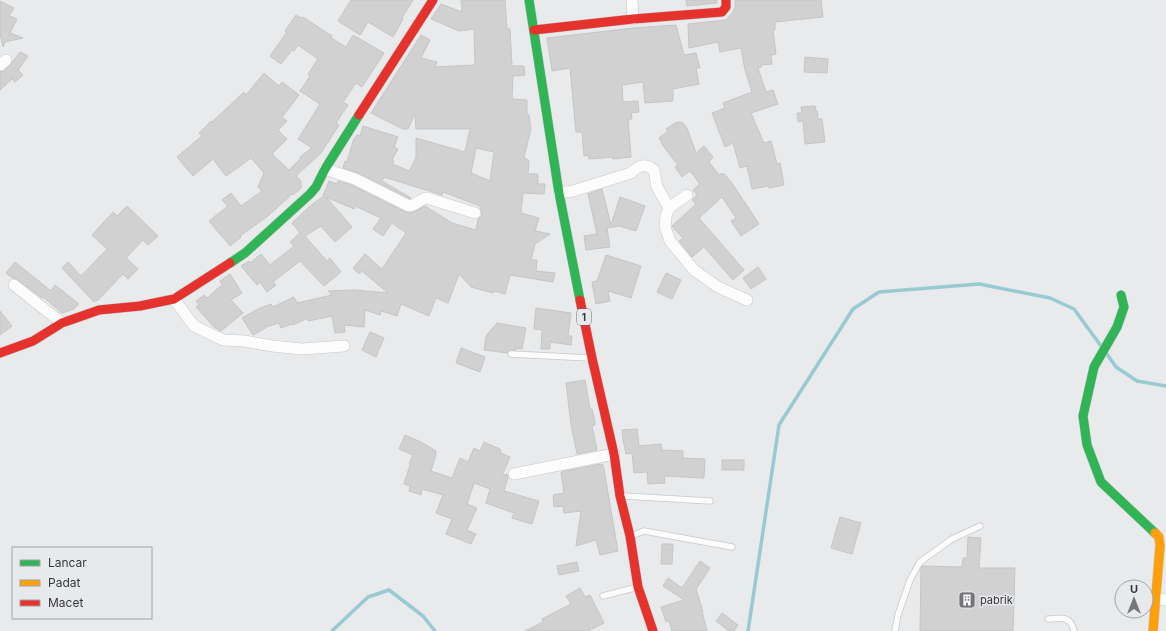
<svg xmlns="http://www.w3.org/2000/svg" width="1166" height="631" viewBox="0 0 1166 631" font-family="Inter,sans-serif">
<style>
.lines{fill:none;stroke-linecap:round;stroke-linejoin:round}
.stream{stroke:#98cad1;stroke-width:3.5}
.building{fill:#d1d1d2;stroke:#c5c5c6;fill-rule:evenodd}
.lane-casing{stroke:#c7c8ca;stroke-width:7}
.street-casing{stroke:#c7c8ca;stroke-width:12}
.fast-casing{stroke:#c7c8ca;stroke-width:10}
.slow-casing{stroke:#c7c8ca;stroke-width:10}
.jam-casing{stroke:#c7c8ca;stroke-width:10}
.lane{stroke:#fcfcfc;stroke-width:5.5}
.street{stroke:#fcfcfc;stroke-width:11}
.fast{stroke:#30b455;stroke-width:9}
.slow{stroke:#ff9f0a;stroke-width:9}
.jam{stroke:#e5322d;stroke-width:9}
.labels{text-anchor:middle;stroke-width:3;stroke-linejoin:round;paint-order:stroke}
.shield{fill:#e7e9ed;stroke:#6c6c6f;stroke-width:1}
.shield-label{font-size:10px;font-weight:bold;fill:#373739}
.poi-label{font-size:11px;fill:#373739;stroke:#e7e9ed;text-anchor:start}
</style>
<rect width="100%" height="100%" fill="#e8eaec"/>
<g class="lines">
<g class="stream">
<polyline points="1107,354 1116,367 1137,381 1166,386"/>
<polyline points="332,631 368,597 389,590 423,616 435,631"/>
<polyline points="748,631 779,425 853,309 879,292 979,284 1050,298 1074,309 1101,346"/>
</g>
</g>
<g class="building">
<polygon points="351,0 413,0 402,18 403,19 393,37 368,22 360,35 338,21"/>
<path d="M 461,0 L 505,0 L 507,29 L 510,29 L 512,66 L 524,66 L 525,75 L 513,76 L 512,99 L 527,100 L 527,115 L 529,115 L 531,129 L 524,157 L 529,161 L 528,174 L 538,174 L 538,184 L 545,184 L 544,194 L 523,193 L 521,213 L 539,218 L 535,231 L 550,234 L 535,244 L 531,260 L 537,260 L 536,271 L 555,273 L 553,282 L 510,275 L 505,294 L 494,291 L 493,293 L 471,287 L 459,274 L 448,303 L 436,298 L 429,316 L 401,304 L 397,316 L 381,311 L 380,315 L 365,310 L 364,327 L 344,325 L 345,332 L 335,333 L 332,316 L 308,321 L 308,318 L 293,325 L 292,324 L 281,328 L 279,323 L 269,326 L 253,335 L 242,318 L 258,309 L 271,304 L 273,307 L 294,297 L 297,303 L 332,295 L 328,291 L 354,290 L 388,293 L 362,271 L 359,274 L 353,268 L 365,254 L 382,269 L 406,233 L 392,223 L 383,236 L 373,229 L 381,218 L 355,206 L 354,209 L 326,197 L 352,227 L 335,242 L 321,226 L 305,236 L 327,261 L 330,258 L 341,272 L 324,286 L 300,261 L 273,282 L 276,285 L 267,292 L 260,282 L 257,285 L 241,266 L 249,261 L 250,263 L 261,254 L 270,265 L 294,246 L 290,242 L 300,233 L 292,223 L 310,206 L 324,196 L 323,196 L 329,181 L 337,184 L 338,181 L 352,185 L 406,212 L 414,212 L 425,206 L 452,223 L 476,230 L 478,219 L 482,215 L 480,206 L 443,192 L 442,195 L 384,177 L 382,181 L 411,198 L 410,199 L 358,173 L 343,168 L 345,161 L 347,162 L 353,141 L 357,135 L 360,136 L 363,126 L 398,137 L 394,147 L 398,149 L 392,160 L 394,161 L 393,164 L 409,171 L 416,158 L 416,138 L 465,152 L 470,129 L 416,129 L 415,114 L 408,129 L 403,129 L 371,113 L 421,35 L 430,40 L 421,58 L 437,62 L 435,67 L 475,65 L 474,29 L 459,31 L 431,19 L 441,4 L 462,12 ZM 476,148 L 494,152 L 490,181 L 471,173 Z"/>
<polygon points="686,0 717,0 717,3 687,6"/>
<polygon points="735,0 821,0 823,17 775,22 775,30 773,30 776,54 771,55 772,64 761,65 761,67 758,68 766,92 773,90 778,104 751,113 764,143 771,141 777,164 780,163 784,185 769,188 769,186 752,189 747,166 740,168 733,143 725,147 712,113 725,108 723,103 752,92 745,70 741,48 720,52 718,42 689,48 688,24 726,20 733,12 735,7"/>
<polygon points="0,1 14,8 9,16 17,19 10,33 23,38 5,42 3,47 0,34"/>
<polygon points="296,15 301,18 303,17 332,36 330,37 346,47 353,35 384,53 362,87 356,83 343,102 348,105 336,123 339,125 321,153 296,176 301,181 301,188 293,195 292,194 268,216 240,236 241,237 230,246 209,221 228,206 222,200 231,193 241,206 262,191 258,187 264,173 251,158 226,176 213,159 193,176 177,157 202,136 199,133 211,121 212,122 244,92 246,95 264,73 279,86 282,82 299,95 282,117 287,121 278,130 287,139 272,154 289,170 301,158 300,157 312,148 298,139 320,104 300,91 310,76 308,74 318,59 298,45 294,51 292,50 281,64 270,56 287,32 285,31"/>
<polygon points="676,25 684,55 696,53 700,68 696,68 699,84 673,89 673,101 645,103 643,82 622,85 623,102 638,101 639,112 631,113 632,119 628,119 631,157 613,159 613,157 589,159 588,155 584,156 582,132 576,132 570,68 552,71 547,38 634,28"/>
<polygon points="20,52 28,56 18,70 23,75 15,82 12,79 0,90 0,72 4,71 10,65"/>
<polygon points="805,57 828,59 827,73 804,72"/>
<polygon points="815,106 816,111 817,111 818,119 822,119 825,142 805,144 803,121 798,122 797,113 802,113 801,107"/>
<polygon points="682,122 687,128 696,153 704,146 713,157 709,162 719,175 720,174 724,174 732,183 759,224 741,236 731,221 736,218 722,197 699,218 744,270 733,280 704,247 692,257 679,241 683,238 672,226 696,204 692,200 697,195 693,190 700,184 690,171 682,177 675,167 678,165 661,143 662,143 659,138 668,131 666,129 675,123"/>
<polygon points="602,189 611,225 620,197 645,206 636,231 619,226 607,228 610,247 586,250 584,236 597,234 588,194"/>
<polygon points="127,206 158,236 148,245 143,240 126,258 138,269 128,279 123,274 97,301 96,300 94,302 62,268 68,262 81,276 107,249 92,235 113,212 117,216"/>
<polygon points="606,255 641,266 631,298 608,291 610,301 596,304 592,282 597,281"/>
<polygon points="15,262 51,291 55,285 79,304 74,309 62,313 43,297 42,298 18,280 13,278 6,273"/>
<polygon points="758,267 766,279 751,289 743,278"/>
<polygon points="666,273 681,280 672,299 657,292"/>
<polygon points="230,274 242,293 231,300 243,313 221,331 214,327 196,307 199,305 196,301 204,295 207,298 222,285 220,281"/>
<polygon points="536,308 571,313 568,336 572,336 571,345 550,342 550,349 541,349 542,330 534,329"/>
<polygon points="0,311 12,326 0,335"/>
<polygon points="497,323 526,328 522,349 516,348 516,350 509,350 507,353 484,350 486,336"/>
<polygon points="370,332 384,338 376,357 362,350"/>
<polygon points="461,348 485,357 480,372 456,363"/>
<polygon points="585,380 590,409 592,409 595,422 595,425 592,426 597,450 577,454 571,424 566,383"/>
<polygon points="637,429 639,446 661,444 662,450 683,451 683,458 705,459 704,478 664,476 665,483 648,484 647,472 634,473 632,453 626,454 623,440 622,430"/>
<polygon points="405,435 421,442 436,451 435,458 431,471 452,478 460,458 468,462 474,448 480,451 484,442 500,449 501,453 510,457 502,476 507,474 508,477 504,491 539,501 532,524 512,518 514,513 486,503 490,489 474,483 467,504 477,508 467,530 476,534 471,544 446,534 452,519 436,513 443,495 422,489 421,495 409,491 410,486 404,484 410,465 409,464 413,455 399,449"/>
<rect x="722" y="460" width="22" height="10"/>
<polygon points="600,464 600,465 603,464 618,551 600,555 596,540 576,546 581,511 564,513 563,506 554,507 553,495 564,493 561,472"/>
<polygon points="840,517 861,523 852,554 831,548"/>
<polygon points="968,537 981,538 979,568 1015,568 1013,631 920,631 921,569 922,566 962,567 963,558 967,558"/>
<polygon points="662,544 673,544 672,564 661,564"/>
<polygon points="700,561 710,568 696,589 703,612 702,611 707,631 672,631 669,621 666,622 661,607 684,600 663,586 668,578 682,588"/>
<polygon points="577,562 579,571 559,575 557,566"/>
<polygon points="580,588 585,597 590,595 604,623 588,631 525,631 543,622 542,619 571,604 566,596"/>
<polygon points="722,613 738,625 734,631 729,631 716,621"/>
</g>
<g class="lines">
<g class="lane-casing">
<g id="lane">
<polyline points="511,354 589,358"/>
<polyline points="624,496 710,501"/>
<polyline points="634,535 644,531 732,547"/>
<polyline points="603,596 634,588"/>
<path d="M 1048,619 C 1060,618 1071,615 1074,631"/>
<polyline points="895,631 898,615 910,580 920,562 952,539 980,526"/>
</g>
</g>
<g class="street-casing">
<g id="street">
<polyline points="632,0 633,19"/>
<polyline points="0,65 6,60"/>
<path d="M 325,169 L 355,179 L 409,206 C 416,206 419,199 427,198 L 475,213"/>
<path d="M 559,193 L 573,191 L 631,173 C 639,165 645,163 654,170 L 657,187 L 669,208 L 687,195"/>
<polyline points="669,208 666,216 665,227 670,241 694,270 718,287 747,300"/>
<polyline points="14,285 62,323"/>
<polyline points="174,299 194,326 223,340 244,341 272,346 302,349 344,346"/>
<polyline points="514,474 614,454"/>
<polyline points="1156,598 1166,600"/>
</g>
</g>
<g class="fast-casing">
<g id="fast">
<polyline points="529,0 559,193 580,300"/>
<polyline points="230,263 245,253 310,194 316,187 325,169 359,115"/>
<polyline points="1121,295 1124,307 1117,327 1094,367 1083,416 1087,445 1101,482 1155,533"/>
</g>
</g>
<g class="slow-casing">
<polyline id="slow" points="1153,631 1160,546 1159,537 1155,533"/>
</g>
<g class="jam-casing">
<g id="jam">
<polyline points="534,30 633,19 722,12 726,7 726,0"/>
<polyline points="359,115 433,0"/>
<polyline points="580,300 592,358 614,454 620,496 630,536 638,587 653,631"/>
<polyline points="0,353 33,341 62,323 99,310 140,306 174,299 230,263"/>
</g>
</g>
<use href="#lane" class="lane"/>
<use href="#street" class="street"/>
<use href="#fast" class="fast"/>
<use href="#slow" class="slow"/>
<use href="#jam" class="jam"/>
</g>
<defs>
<g id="building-square" transform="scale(0.9)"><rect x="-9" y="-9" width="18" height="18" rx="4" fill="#757678" stroke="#e7e9ed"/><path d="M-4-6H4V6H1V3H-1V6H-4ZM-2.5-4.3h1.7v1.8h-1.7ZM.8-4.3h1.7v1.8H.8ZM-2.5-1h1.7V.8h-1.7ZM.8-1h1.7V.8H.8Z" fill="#fff"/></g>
</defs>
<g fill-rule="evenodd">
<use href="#building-square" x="967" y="600"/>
</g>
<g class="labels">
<rect class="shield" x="577" y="309" width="14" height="16" rx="3"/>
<g class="shield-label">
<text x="584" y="321">1</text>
</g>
<g class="poi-label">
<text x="980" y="604">pabrik</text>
</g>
</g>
<rect x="12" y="547" width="140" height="72" fill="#e7e9ed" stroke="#a1a2a5"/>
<rect x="20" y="560" width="20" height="6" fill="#30b455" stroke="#a1a2a5"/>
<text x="48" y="567" font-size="12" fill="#373739">Lancar</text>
<rect x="20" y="580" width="20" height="6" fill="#ff9f0a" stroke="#a1a2a5"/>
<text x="48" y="587" font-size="12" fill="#373739">Padat</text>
<rect x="20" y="600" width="20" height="6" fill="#e5322d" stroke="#a1a2a5"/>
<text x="48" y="607" font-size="12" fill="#373739">Macet</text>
<g transform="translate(1134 599)"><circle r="19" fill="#e7e9ed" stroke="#a1a2a5"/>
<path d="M0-3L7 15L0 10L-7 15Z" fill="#757678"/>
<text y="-6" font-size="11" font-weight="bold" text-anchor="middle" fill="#373739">U</text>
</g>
</svg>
